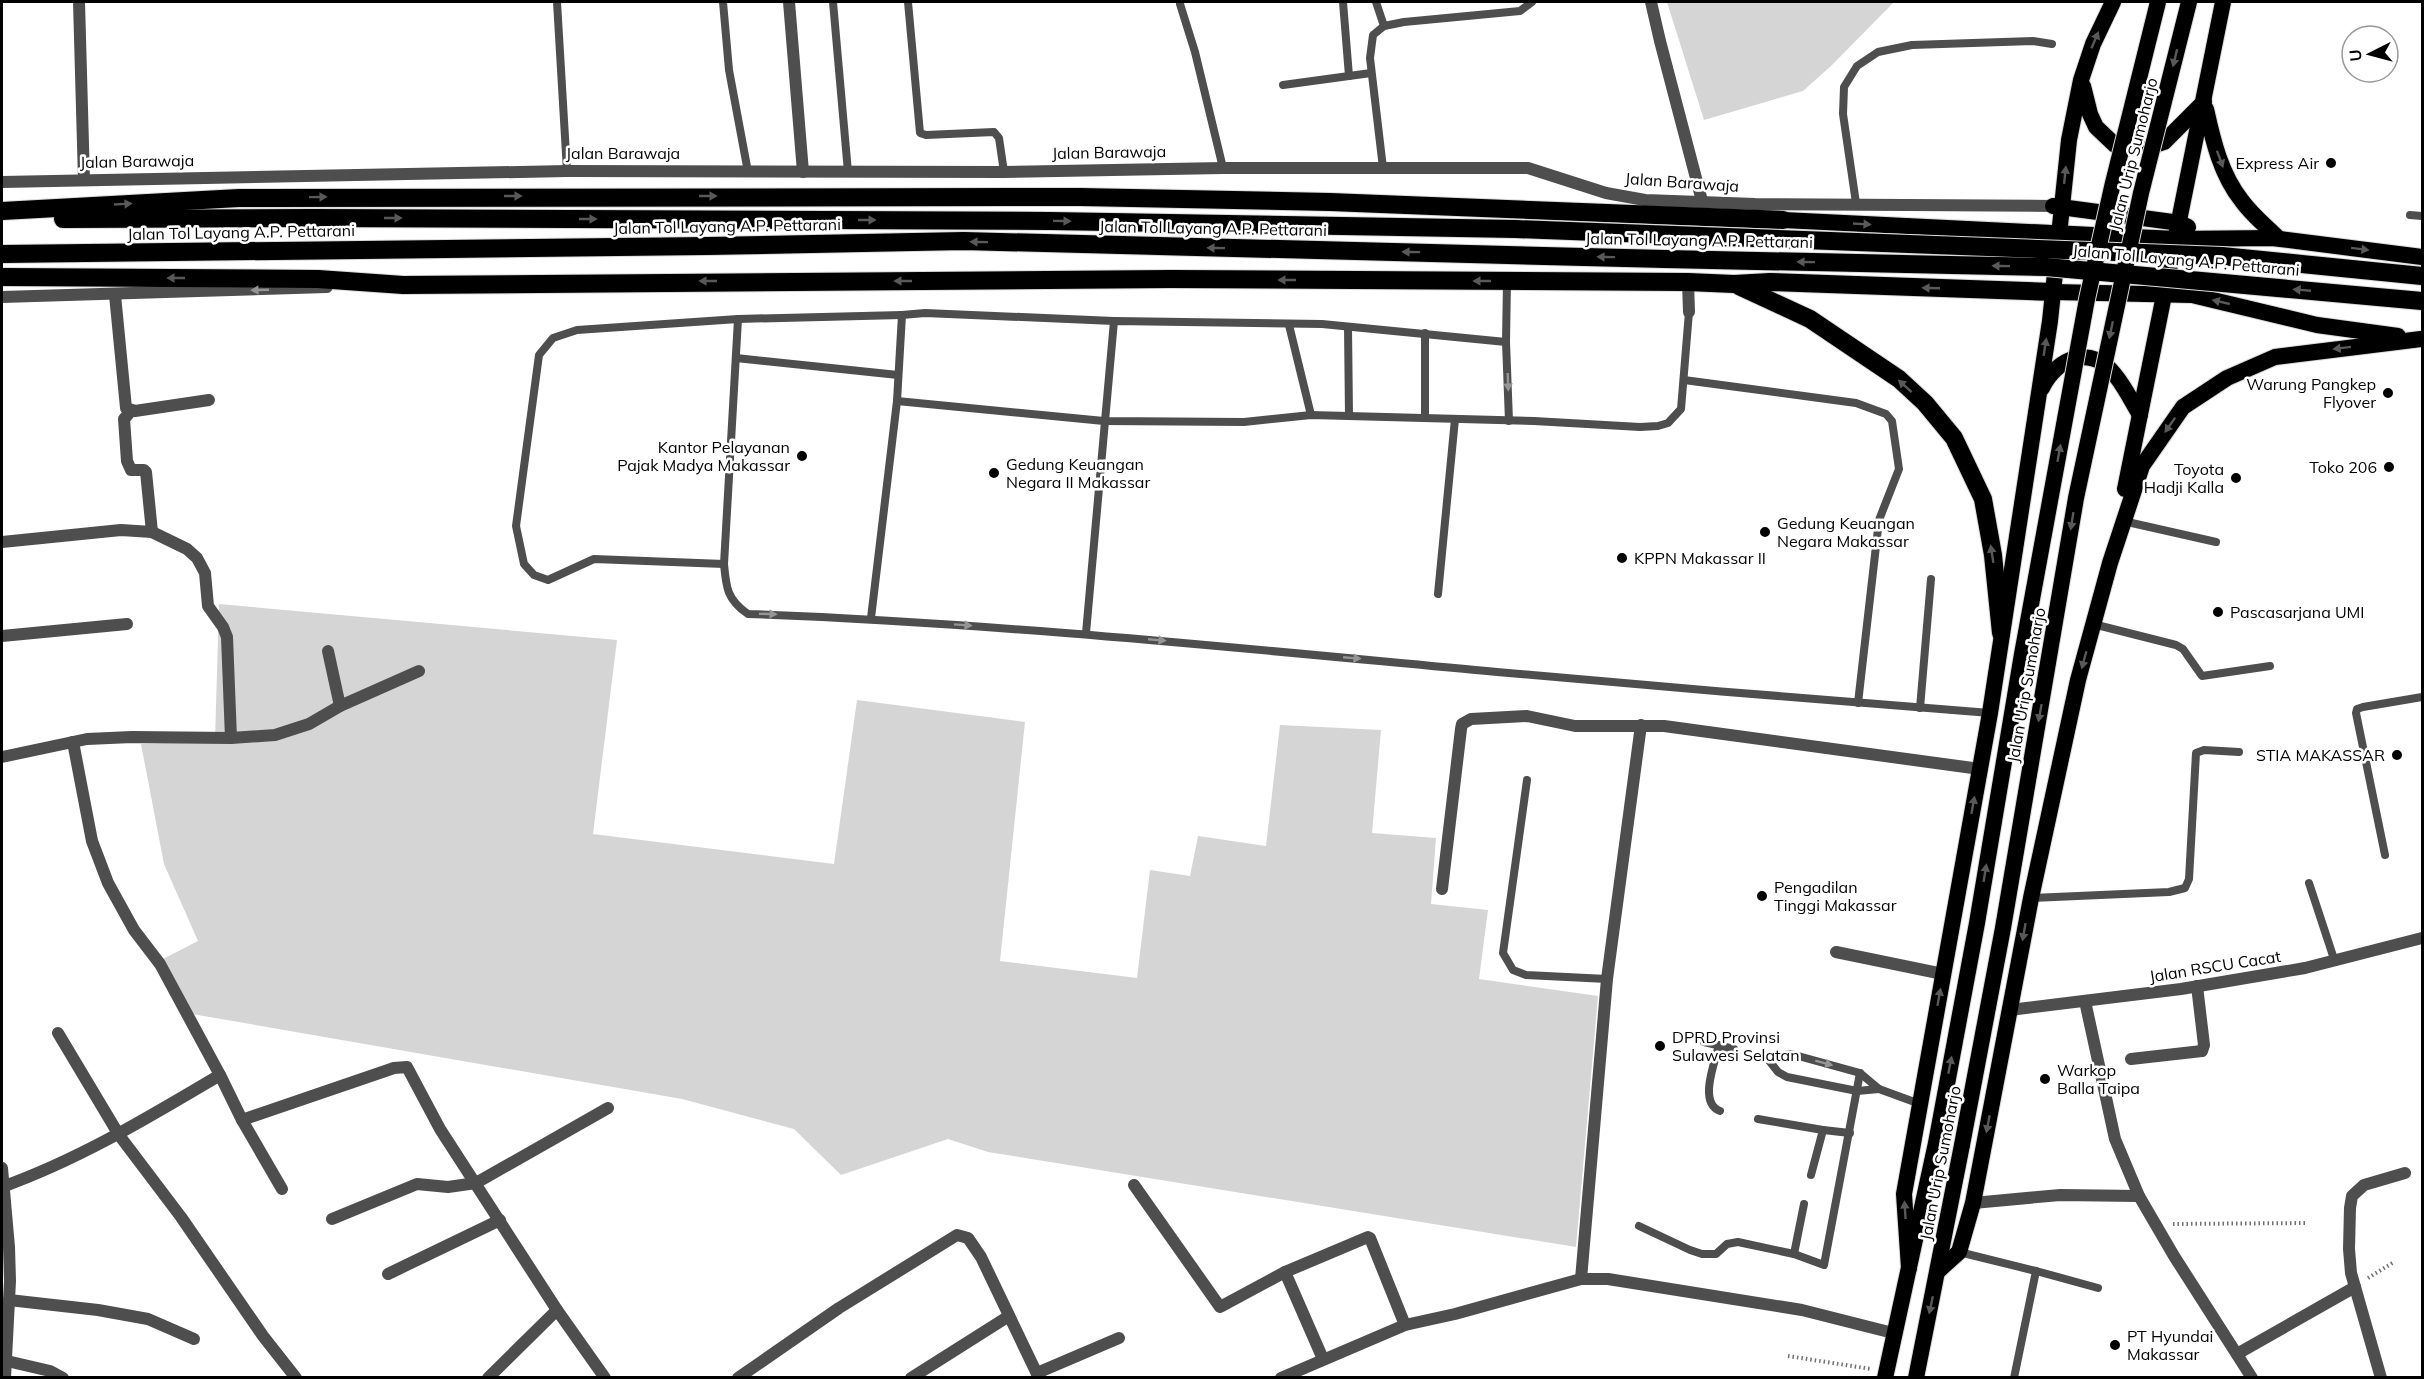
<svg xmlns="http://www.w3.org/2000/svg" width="2424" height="1379" viewBox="0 0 2424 1379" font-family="Mulish,sans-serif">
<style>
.green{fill:#d5d5d5}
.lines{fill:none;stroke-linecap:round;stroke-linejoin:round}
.trunk-casing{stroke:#dbdbdb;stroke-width:18}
.motorway-casing{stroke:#dbdbdb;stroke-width:20}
.path{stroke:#707070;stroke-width:4;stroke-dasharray:1.5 3;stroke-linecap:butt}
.service{stroke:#4e4e4e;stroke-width:8}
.minor{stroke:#4e4e4e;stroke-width:12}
.trunk{stroke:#000;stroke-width:16}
.motorway{stroke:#000;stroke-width:18}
.trunk-bridge-casing{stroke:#dbdbdb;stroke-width:18;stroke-linecap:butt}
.motorway-bridge-casing{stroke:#dbdbdb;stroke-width:20;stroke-linecap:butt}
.trunk-bridge{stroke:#000;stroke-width:16}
.motorway-bridge{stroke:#000;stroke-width:18}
.oneway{fill:#595959}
.oneway2{fill:#959595}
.poi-dot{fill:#000;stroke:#fff;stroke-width:2}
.labels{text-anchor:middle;stroke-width:5;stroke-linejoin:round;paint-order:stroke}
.street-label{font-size:16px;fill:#000;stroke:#fff}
.poi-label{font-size:16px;fill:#000;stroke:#fff;text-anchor:start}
</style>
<rect width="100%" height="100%" fill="#fff"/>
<g class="green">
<polygon points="1667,2 1894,2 1831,66 1803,91 1704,120"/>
<polygon points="219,604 617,640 593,834 834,864 857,700 1025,722 1000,961 1137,978 1150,870 1190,876 1198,836 1266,846 1280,725 1381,730 1372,833 1436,838 1431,904 1488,910 1479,979 1598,996 1576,1247 988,1152 948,1139 841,1175 794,1129 682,1099 192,1014 157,962 198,941 164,864 141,744 215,740"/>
</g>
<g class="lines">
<g class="trunk-casing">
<g id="trunk">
<polyline points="2083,86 2090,114 2096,127 2115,145 2127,148 2149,147 2164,142 2204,102"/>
<path d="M 2206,109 C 2213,141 2221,175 2242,201 C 2252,215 2266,226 2278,238"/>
<polyline points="2053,206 2180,223 2188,227"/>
<polyline points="1783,220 2176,239 2272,238 2422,257"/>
<polyline points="2053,292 2192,295 2317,325 2398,336"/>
<path d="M 2042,388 C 2057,357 2092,344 2115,375 C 2125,387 2132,402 2140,415"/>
<polyline points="2125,489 2223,2"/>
<polyline points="1909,1268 1904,1194 1990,713 2050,321 2069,140 2081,80 2093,44 2113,2"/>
<polyline points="1938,1271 1959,1252 1973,1203 2031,898 2078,680 2110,563 2142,466 2183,407 2227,378 2275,357 2421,339"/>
<polyline points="1885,1378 1936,1143"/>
<polyline points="1916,1378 1962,1145"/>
</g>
</g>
<g class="motorway-casing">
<g id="motorway">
<polyline points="2,211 239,198 1080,197 1330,202 1783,220"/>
<polyline points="63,219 313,218"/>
<polyline points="2,254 707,246 964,241 1665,259"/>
<polyline points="2,277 318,279 403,285 1170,279 1688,282 1734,284 1770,282 2053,292"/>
<polyline points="1739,286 1810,319 1899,379 1925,403 1954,438 1983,499 1993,555 2001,633"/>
</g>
</g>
<g class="path">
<polyline points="2173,1224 2307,1223"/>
<polyline points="2368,1278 2394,1262"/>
<polyline points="1788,1356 1871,1369"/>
</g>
<g class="service">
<polyline points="557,2 567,171"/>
<polyline points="723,2 729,70 748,172"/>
<polyline points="833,2 848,172"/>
<polyline points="908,2 920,133 926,135 994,132 999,138 1004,172"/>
<polyline points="1343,2 1349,76"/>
<polyline points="1376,2 1384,26"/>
<polyline points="1180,4 1195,52 1223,168"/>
<polyline points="1283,85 1371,73"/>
<polyline points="1383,168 1370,58 1373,35 1384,26 1404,22 1520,11 1532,2"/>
<polyline points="1856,203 1843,114 1844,87 1857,66 1878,52 1912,45 2033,41 2052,44"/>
<polyline points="2410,215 2422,216"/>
<polyline points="1507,281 1506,342 1509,421"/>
<path d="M 738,319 L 724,564 C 726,587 727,600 748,614 C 998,623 1247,649 1497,672 C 1661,687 1826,700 1990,713"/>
<polyline points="1289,325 1311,415"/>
<polyline points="1348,327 1349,416"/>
<polyline points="1425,333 1425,418"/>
<polyline points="736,358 898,375"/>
<polyline points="1684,380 1856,403 1886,414 1892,421 1899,469 1879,520 1858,703"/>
<polyline points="897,401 1104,421 1244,422 1311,415 1534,421 1640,427 1658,426 1668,423 1681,409 1689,312"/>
<polyline points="2123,521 2216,542"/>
<polyline points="724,564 594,559 548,580 534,575 524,564 516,526 539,355 553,338 577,330 738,319 902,315"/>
<polyline points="1438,594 1455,419"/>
<polyline points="871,618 897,401 902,315 925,313 1114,321"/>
<polyline points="2093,624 2176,645 2183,649 2202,676 2270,666"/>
<polyline points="1086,633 1114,321 1322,324 1506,342"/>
<polyline points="1920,708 1931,579"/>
<polyline points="1527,780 1503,953 1513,970 1526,975 1607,979"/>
<polyline points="2385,855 2356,713 2357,709 2363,707 2422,697"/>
<polyline points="2309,883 2335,962"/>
<polyline points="2031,898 2169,892 2185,888 2189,879 2196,753 2204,750 2239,752"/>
<polyline points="1704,1042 1734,1049"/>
<path d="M 1719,1045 C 1715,1062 1698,1103 1720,1111"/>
<polyline points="1764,1058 1791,1054 1860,1073 1879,1089 1920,1104"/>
<polyline points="1767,1058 1778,1072 1787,1077 1857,1091 1879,1089"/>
<polyline points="1758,1119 1823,1130 1811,1175"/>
<polyline points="1823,1130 1850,1133"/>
<polyline points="1639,1226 1690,1250 1702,1254 1716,1254 1727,1244 1738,1242 1794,1254 1804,1204"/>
<polyline points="1959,1252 2036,1271 2014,1378"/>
<polyline points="1794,1254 1824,1265 1860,1073"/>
<polyline points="2036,1271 2098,1288"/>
</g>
<g class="minor">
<polyline points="79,2 84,180"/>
<polyline points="789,2 803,172"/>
<polyline points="1651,2 1660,41 1702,201"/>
<polyline points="2,182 567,171 1004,172 1223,168 1528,168 1606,193 1645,200 1755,204 2053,206"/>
<polyline points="1688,282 1689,312"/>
<polyline points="115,295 126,408 135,411 209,400"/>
<polyline points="2,297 327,287"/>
<polyline points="131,411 124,419 127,461 131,470 144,470 146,472 152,532"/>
<polyline points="2,542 121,530 152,532 187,549 197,558 205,573 208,606 223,627 227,637 231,738"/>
<polyline points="2,636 127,624"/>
<polyline points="328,651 340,706"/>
<polyline points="73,742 92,841 108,883 134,930 160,964 220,1075"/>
<polyline points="2,757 87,739 132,737 231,738 275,735 309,724 340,706 419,671"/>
<polyline points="1442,889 1461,729 1462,724 1471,719 1527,716 1575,726 1664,726 1980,769"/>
<polyline points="1836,952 1943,974"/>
<polyline points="2085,1001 2115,1139 2139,1196 2174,1256 2252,1378"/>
<polyline points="2010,1010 2181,989 2305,968 2422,938"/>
<polyline points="58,1033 119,1135 181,1217 263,1336 296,1378"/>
<polyline points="2131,1059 2202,1051 2204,1045 2197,986"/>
<polyline points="242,1120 394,1068 407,1067 440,1129 557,1310 605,1378"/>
<polyline points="2,1168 9,1247 10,1281 5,1378"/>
<polyline points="1134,1185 1220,1307 1285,1272 1368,1237 1370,1238 1405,1325"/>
<path d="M 2,1187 C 80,1159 149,1117 220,1075 L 242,1120 L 282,1189"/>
<polyline points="1973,1203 2060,1195 2139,1196"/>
<polyline points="332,1219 417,1184 448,1187 476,1183 608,1108"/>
<polyline points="1285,1272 1323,1359"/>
<polyline points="388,1274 500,1220"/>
<polyline points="1581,1279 1607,979 1641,725"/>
<polyline points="9,1300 98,1310 148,1319 194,1339"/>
<polyline points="2237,1354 2355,1287"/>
<polyline points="7,1361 50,1371 63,1378"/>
<polyline points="1037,1373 1119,1338"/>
<polyline points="488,1378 557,1310"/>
<polyline points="738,1378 839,1308 957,1235 968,1238 981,1257 1039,1378"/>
<polyline points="911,1378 1009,1316"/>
<polyline points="1281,1378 1405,1325 1455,1314 1581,1279 1608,1279 1802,1310 1893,1333"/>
<polyline points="2381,1378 2351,1273 2349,1249 2350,1208 2352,1196 2364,1185 2405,1173"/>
</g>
<use href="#trunk" class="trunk"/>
<use href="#motorway" class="motorway"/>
<g class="trunk-bridge-casing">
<g id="trunk-bridge">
<polyline points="1936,1143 1977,923 2022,654 2087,299 2112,187 2158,2"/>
<polyline points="1962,1145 2003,928 2076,498 2141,193 2189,2"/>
</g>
</g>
<g class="motorway-bridge-casing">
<g id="motorway-bridge">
<polyline points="313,218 1050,221 1516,229 2222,256 2422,276"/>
<polyline points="1665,259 2046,267 2422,301"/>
</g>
</g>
<use href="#trunk-bridge" class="trunk-bridge"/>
<use href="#motorway-bridge" class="motorway-bridge"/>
</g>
<defs><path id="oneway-solid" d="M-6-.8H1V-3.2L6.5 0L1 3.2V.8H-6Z" transform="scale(1.5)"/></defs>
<g class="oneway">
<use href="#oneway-solid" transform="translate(2095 40) rotate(-67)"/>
<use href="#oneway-solid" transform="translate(2175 58) rotate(104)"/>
<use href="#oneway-solid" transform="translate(2220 159) rotate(70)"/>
<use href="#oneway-solid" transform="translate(2065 175) rotate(-84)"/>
<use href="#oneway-solid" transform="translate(513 196)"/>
<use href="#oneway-solid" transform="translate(708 196)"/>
<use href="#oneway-solid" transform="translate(318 197) rotate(-1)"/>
<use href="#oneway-solid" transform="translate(123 204) rotate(-3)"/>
<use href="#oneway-solid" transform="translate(393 218)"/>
<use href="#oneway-solid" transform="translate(588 219)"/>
<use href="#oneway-solid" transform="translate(867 220)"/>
<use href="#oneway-solid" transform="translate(1062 221) rotate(1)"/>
<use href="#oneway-solid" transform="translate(1862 224) rotate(3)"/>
<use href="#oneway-solid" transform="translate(979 242) rotate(-179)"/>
<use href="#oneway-solid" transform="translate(1216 248) rotate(-179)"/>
<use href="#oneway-solid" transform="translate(2360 249) rotate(7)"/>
<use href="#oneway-solid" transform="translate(1411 252) rotate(-179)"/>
<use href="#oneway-solid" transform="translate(1606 257) rotate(-179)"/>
<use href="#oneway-solid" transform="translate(1806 262) rotate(-179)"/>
<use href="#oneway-solid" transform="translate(2001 266) rotate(-179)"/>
<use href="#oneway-solid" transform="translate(176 278) rotate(-180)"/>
<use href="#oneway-solid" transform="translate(1287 280) rotate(-180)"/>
<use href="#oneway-solid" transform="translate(708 281) rotate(180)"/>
<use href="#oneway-solid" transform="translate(903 281) rotate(180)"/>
<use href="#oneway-solid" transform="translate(1482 281) rotate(-180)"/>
<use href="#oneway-solid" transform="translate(1931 288) rotate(-178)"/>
<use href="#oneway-solid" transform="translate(2302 290) rotate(-175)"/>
<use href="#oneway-solid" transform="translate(2221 302) rotate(-167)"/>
<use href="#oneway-solid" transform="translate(2111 330) rotate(102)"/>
<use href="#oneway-solid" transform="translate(2045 347) rotate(-81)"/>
<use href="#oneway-solid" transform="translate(2342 348) rotate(173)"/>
<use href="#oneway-solid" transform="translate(1905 386) rotate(-138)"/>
<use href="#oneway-solid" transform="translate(2170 425) rotate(125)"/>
<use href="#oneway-solid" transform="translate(2059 453) rotate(-80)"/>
<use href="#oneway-solid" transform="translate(2072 521) rotate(99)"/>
<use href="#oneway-solid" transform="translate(1992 554) rotate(-99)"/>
<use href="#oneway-solid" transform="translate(2084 660) rotate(105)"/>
<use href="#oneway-solid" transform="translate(2040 713) rotate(100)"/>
<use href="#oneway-solid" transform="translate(1973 805) rotate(-80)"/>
<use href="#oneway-solid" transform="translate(1985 873) rotate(-81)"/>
<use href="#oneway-solid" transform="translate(2024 932) rotate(100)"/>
<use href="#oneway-solid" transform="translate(1939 997) rotate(-80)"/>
<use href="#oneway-solid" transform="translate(1950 1065) rotate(-79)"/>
<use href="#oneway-solid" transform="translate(1988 1124) rotate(101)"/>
<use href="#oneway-solid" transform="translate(1905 1210) rotate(-94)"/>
<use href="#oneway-solid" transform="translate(1931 1305) rotate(102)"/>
</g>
<g class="oneway2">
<use href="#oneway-solid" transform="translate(260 290) rotate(178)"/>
<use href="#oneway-solid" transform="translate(1508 382) rotate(88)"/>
<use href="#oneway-solid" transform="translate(768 614) rotate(2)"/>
<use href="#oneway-solid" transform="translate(963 625) rotate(4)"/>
<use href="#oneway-solid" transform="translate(1157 640) rotate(5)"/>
<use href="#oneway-solid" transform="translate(1352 658) rotate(5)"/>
<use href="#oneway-solid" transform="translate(1824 1063) rotate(15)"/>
</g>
<g class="poi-dot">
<circle cx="2331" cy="163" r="6"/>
<circle cx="2388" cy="393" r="6"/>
<circle cx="802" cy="456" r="6"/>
<circle cx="2389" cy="467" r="6"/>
<circle cx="994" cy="473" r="6"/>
<circle cx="2236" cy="478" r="6"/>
<circle cx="1765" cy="532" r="6"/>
<circle cx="1622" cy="558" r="6"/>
<circle cx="2218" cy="612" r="6"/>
<circle cx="2397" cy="755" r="6"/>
<circle cx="1762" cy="896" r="6"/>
<circle cx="1660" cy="1046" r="6"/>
<circle cx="2045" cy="1079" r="6"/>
<circle cx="2115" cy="1345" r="6"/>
</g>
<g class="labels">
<g class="street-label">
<text transform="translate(1109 152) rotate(-1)" y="6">Jalan Barawaja</text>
<text x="623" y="159">Jalan Barawaja</text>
<text transform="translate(2133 154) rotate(-76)" y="6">Jalan Urip Sumoharjo</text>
<text transform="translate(137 161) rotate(-1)" y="6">Jalan Barawaja</text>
<text transform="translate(1682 182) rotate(4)" y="6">Jalan Barawaja</text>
<text transform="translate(727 226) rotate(-1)" y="6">Jalan Tol Layang A.P. Pettarani</text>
<text transform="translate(1213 228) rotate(1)" y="6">Jalan Tol Layang A.P. Pettarani</text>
<text transform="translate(241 232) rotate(-1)" y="6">Jalan Tol Layang A.P. Pettarani</text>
<text transform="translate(1699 240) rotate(1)" y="6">Jalan Tol Layang A.P. Pettarani</text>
<text transform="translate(2186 260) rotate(5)" y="6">Jalan Tol Layang A.P. Pettarani</text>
<text transform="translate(2026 685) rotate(-80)" y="6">Jalan Urip Sumoharjo</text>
<text transform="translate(2215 966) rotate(-9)" y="6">Jalan RSCU Cacat</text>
<text transform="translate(1940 1163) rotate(-79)" y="6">Jalan Urip Sumoharjo</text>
</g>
<g class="poi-label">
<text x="2319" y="169" text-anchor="end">Express Air</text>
<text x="2376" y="390" text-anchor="end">Warung Pangkep<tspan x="2376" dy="18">Flyover</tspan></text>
<text x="790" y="453" text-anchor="end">Kantor Pelayanan<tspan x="790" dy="18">Pajak Madya Makassar</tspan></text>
<text x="1006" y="470">Gedung Keuangan<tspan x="1006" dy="18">Negara II Makassar</tspan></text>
<text x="2377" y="473" text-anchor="end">Toko 206</text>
<text x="2224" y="475" text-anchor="end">Toyota<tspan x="2224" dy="18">Hadji Kalla</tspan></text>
<text x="1777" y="529">Gedung Keuangan<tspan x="1777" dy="18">Negara Makassar</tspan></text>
<text x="1634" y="564">KPPN Makassar II</text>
<text x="2230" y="618">Pascasarjana UMI</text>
<text x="2385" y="761" text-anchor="end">STIA MAKASSAR</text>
<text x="1774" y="893">Pengadilan<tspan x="1774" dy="18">Tinggi Makassar</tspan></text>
<text x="1672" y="1043">DPRD Provinsi<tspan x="1672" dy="18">Sulawesi Selatan</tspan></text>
<text x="2057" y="1076">Warkop<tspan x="2057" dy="18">Balla Taipa</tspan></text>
<text x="2127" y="1342">PT Hyundai<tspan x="2127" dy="18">Makassar</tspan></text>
</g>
</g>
<rect width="2424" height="1379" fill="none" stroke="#000000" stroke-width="6"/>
<g transform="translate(2370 54) rotate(264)"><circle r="28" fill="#ffffff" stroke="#999999" stroke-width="1.5"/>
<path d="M0-4.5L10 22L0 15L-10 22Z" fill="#000000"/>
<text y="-9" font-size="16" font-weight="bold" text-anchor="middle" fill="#000000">U</text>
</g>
</svg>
